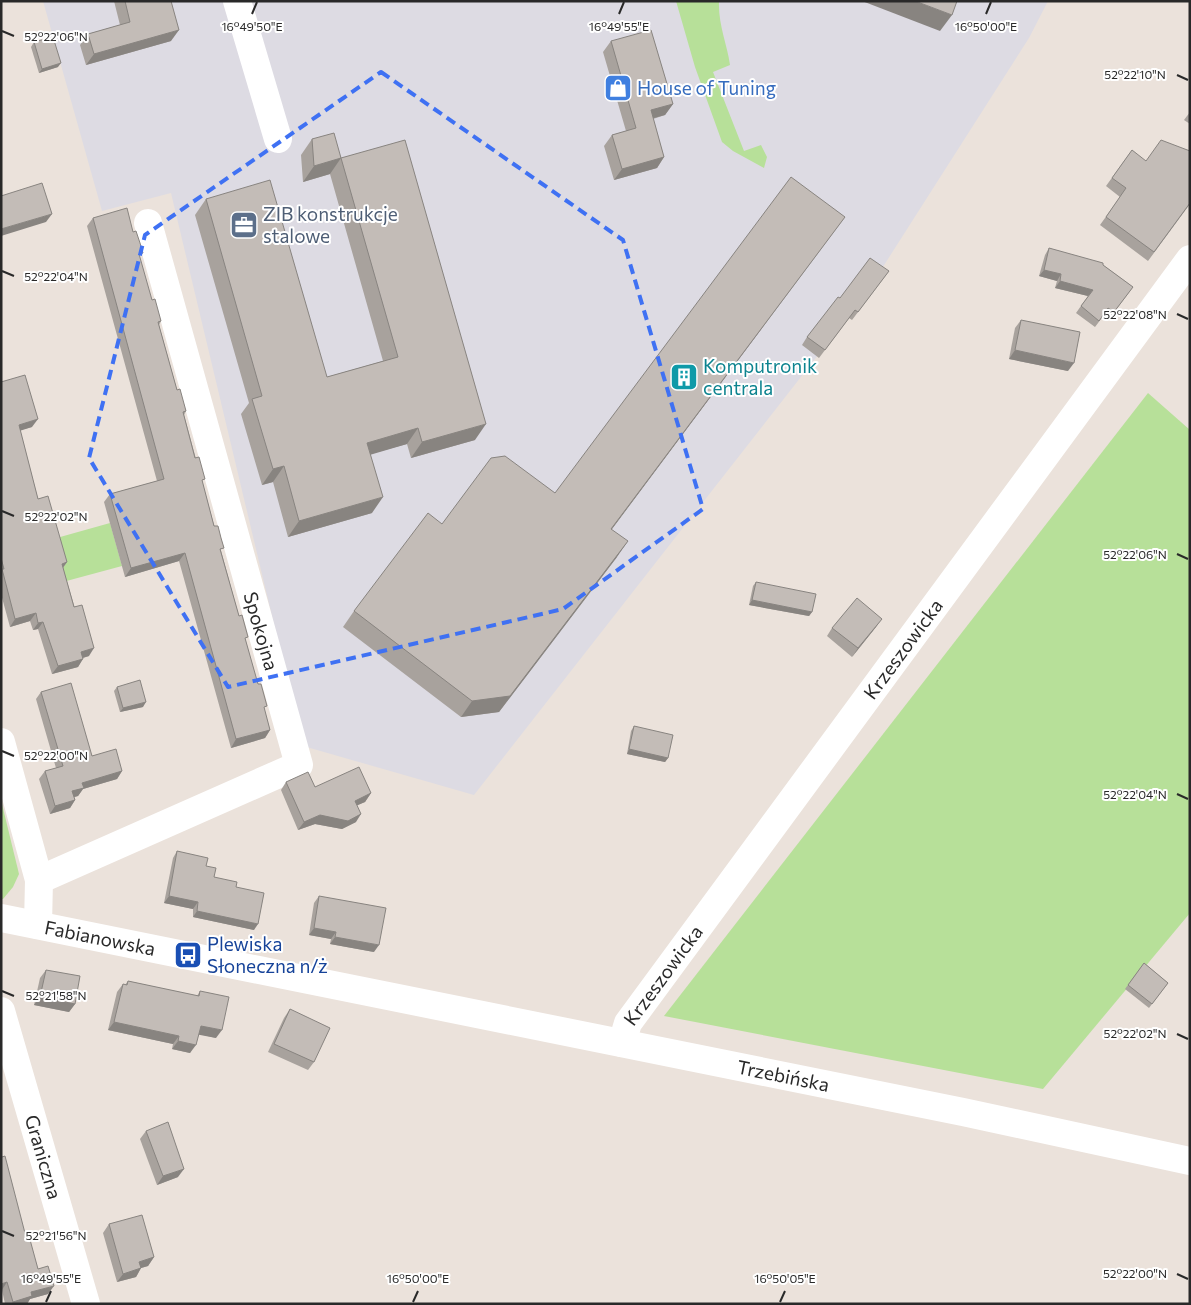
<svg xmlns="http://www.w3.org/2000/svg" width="1191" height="1305" viewBox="0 0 1191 1305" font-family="Commissioner,sans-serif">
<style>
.industrial{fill:#dddbe3}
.green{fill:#b7e099}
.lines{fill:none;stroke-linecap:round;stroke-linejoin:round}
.minor{stroke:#fff;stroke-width:28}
.wall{fill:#a8a29d}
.shaded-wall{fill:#888480}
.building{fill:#c3bcb7;stroke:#888480}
.marked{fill:none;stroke:#3f71f3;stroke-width:4;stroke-dasharray:10 6;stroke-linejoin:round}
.ticks{fill:none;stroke:#292929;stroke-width:2}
.labels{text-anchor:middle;stroke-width:4;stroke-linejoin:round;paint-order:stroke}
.shop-label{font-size:19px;fill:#366cbe;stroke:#fff;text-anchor:start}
.service-label{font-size:19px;fill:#4e5e75;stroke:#fff;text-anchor:start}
.culture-label{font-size:19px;fill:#0d838f;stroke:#fff;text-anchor:start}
.street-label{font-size:19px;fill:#292929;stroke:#fff}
.transit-label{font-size:19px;fill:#164399;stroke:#fff;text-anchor:start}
.ticks-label{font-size:12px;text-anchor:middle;fill:#292929;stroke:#fff;stroke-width:4;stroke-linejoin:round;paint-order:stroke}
</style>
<rect width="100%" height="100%" fill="#ebe2db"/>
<polygon class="industrial" points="43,1 1048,1 1029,38 865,295 474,795 303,746 171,193 102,211"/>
<g class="green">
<path d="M 676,1 L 719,1 C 718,25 727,43 730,65 L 713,72 L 744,151 L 761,145 L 767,157 L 764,168 L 733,151 L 722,142 L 695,67 Z"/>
<polygon points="1148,393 1190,430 1190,913 1043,1089 664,1016"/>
<polygon points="110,523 122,566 59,583 53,539"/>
<polygon points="1,800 19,874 13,887 3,899 1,899"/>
</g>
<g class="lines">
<g class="minor">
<polyline points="237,1 278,139"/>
<polyline points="1,742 39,880 38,925"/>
<polyline points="39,880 299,765 148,223"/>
<path id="s1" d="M 1,918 L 963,1112 L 1190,1161"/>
<path id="s2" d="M 1,1011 L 86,1304"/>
<path id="s3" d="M 622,1043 L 628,1023 L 1190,259"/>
</g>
</g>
<g class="wall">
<polygon points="114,1 171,1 171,41 86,65 80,45 88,34 120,25"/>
<polygon points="611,41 673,104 665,115 653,119 664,157 657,168 614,180 604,146 612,135 626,131 603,52"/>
<polygon points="34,42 58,67 39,73 31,47"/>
<polygon points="1190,112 1190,124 1184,120"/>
<polygon points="312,139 341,158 475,440 411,458 407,444 370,454 372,513 288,537 273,482 262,485 241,414 249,403 195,215 206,199 327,377 383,361 330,174 303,182 301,155"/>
<polygon points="1132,150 1190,204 1148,261 1100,225 1120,197 1106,186"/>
<polygon points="845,217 612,529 617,557 499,712 461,717 343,627 354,611 442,524 555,493"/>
<polygon points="93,218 152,300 161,321 159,325 177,390 186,411 184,415 270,730 265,738 231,748 179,561 125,577 104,502 110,494 157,481 87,226"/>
<polygon points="1049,248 1103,265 1133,287 1109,319 1104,315 1095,327 1076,313 1088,296 1055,288 1057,281 1039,276 1045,255"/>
<polygon points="889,271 852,320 849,318 819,358 802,345 807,337 840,298"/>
<polygon points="1021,320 1068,371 1009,359 1015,328"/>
<polygon points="1,382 32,427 20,430 38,499 67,562 63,568 89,656 83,658 78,667 52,674 38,629 33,630 30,621 10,627 1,594"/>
<polygon points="756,582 812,612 809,616 749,605 753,586"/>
<polygon points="876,627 852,657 827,636 832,628"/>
<polygon points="117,687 143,707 120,712 114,691"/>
<polygon points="41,692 92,756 122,771 117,779 83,789 78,796 74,797 75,800 70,808 50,814 39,779 45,771 56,768 36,699"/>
<polygon points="634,726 668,758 665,762 627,754 631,731"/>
<polygon points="286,782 315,787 371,793 365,802 357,805 356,822 342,829 315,824 298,830 281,790"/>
<polygon points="177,851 206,866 214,877 236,887 254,930 193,917 193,909 164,903 173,858"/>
<polygon points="319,896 374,952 330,944 331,939 309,935 314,903"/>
<polygon points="1144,963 1168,983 1149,1008 1125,989"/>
<polygon points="46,970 75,1004 69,1012 34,1005 40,978"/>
<polygon points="128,981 197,996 200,991 216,1038 199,1034 190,1053 172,1049 173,1044 108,1030 117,992 123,984 125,985"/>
<polygon points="290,1009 314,1062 308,1070 268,1052 284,1018"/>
<polygon points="146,1131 178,1177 157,1185 140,1139"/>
<polygon points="109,1224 154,1257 148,1266 141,1268 136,1277 117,1282 103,1233"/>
<polygon points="26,1237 38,1269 48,1294 30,1299 27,1304 5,1304 2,1290"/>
</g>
<g class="shaded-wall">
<polygon points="862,1 915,1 952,15 940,31"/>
<polygon points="179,30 171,41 86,65 94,54"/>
<polygon points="61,63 58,67 39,73 42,69"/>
<polygon points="673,104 665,115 643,121 651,110"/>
<polygon points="664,157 657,168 614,180 622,169"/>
<polygon points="341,158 330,174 303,182 314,166"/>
<polygon points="52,214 46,222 1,236 1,229"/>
<polygon points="845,217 833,233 600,545 611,529"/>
<polygon points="1044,270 1061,274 1057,281 1039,276"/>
<polygon points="1060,281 1093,290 1088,296 1055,288"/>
<polygon points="1015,350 1074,363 1068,371 1009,359"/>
<polygon points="38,419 32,427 13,433 19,425"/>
<polygon points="486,424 475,440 411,458 422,442"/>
<polygon points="418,428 407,444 356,459 367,443"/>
<polygon points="284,466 273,482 262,485 273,469"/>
<polygon points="383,497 372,513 288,537 299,521"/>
<polygon points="628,541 617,557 499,712 461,717 472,701"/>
<polygon points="185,553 179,561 125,577 131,568"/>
<polygon points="67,562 61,570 62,564"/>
<polygon points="752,600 812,612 809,616 749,605"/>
<polygon points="36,613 30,621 10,627 15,619"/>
<polygon points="882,619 876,627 852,657 858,648"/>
<polygon points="43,622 38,629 33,630 38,623"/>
<polygon points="94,648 89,656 75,660 81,652"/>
<polygon points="83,659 78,667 52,674 58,666"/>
<polygon points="146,702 143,707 120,712 123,708"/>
<polygon points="270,730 265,738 231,748 236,739"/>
<polygon points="629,749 668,758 665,762 627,754"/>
<polygon points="122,771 117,779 83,789 78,796 67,799 72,791 82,783"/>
<polygon points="371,793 365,802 349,809 355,801"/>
<polygon points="75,800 70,808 50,814 55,806"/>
<polygon points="361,814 356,822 342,829 315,824 298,830 304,822 320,815"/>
<polygon points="169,896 198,902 193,909 164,903"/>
<polygon points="197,911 258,924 254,930 193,917"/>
<polygon points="314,928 336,932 331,939 309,935"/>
<polygon points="335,937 379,945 374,952 330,944"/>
<polygon points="40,997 75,1004 69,1012 34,1005"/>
<polygon points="114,1022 179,1036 173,1044 108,1030"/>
<polygon points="201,1026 222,1030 216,1038 195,1034"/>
<polygon points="178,1041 196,1045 190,1053 172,1049"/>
<polygon points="184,1169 178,1177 157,1185 163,1176"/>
<polygon points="154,1257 148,1266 134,1270 139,1262"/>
<polygon points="141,1268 136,1277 117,1282 123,1274"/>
<polygon points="7,1282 2,1290 1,1291 1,1284"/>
<polygon points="54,1286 48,1294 30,1299 27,1304 11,1304 13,1302 31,1292"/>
</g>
<g class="building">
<polygon points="125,1 171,1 179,30 94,54 88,34 130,22"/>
<polygon points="915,1 957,1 952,15"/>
<polygon points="651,30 673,104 651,110 664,157 622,169 612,135 636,128 611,41"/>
<polygon points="53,37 61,63 42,69 34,42"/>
<polygon points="334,133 341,158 314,166 312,139"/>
<polygon points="405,140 486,424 422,442 418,428 367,443 383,497 299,521 284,466 273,469 252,399 262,396 206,199 270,180 327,377 398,357 341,158"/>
<polygon points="1161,140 1190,151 1190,203 1154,252 1106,217 1126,188 1112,178 1132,150 1146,161"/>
<polygon points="791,177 845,217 611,529 628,541 510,696 472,701 354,611 428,513 442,524 491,458 505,456 555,493"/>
<polygon points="42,183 52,214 1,229 1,196"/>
<polygon points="127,208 133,232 136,231 140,243 143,253 139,254 152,300 155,299 161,321 158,322 177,390 180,389 186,411 183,412 195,458 199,457 205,479 202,480 214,526 218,526 221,538 224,548 220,549 239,616 242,615 248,637 245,638 258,684 261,684 267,706 264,707 270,730 236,739 185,553 131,568 110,494 164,479 93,218"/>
<polygon points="1049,248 1103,263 1103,265 1133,287 1114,312 1108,308 1099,321 1081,306 1093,290 1060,281 1061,274 1044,270"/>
<polygon points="870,258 889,271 858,312 855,310 825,350 807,337 838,297 840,298"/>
<polygon points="1021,320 1080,332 1074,363 1015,350"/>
<polygon points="25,375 38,419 19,425 38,499 48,496 67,562 62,564 74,607 82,605 94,648 81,652 83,659 58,666 43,622 38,623 36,613 15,619 2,569 4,569 1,558 1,382"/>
<polygon points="756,582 816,594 812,612 752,600"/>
<polygon points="857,598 882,619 858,648 832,628"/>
<polygon points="140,680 146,702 123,708 117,687"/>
<polygon points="71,683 92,756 116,749 122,771 82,783 84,788 72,791 75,800 55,806 45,771 63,766 41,692"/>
<polygon points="634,726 673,735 668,758 629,749"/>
<polygon points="359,767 371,793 355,801 361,814 348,821 320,815 304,822 286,782 308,772 315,787"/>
<polygon points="177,851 208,858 206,866 216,868 214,877 237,882 236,887 264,893 258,924 197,911 198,902 169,896"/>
<polygon points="319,896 386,908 379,945 335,937 336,932 314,928"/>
<polygon points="1144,963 1168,983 1152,1004 1128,985"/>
<polygon points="46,970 80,976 75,1004 40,997"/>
<polygon points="128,981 199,996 200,991 229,997 222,1030 201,1026 196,1045 178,1041 179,1036 114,1022 123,984 127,985"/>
<polygon points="290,1009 330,1028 314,1062 274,1044"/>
<polygon points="168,1122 184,1169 163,1176 146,1131"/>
<polygon points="1,1155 2,1157 5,1156 26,1237 29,1236 38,1269 48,1266 54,1286 31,1292 32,1296 13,1302 7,1282 1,1284"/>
<polygon points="142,1215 154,1257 139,1262 141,1268 123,1274 109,1224"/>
</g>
<path class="marked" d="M 381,72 L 623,240 L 703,509 L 563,609 L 228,687 L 89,458 L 145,235 Z"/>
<path class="ticks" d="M 252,14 L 257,2M 619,14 L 624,2M 986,14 L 991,2M 2,31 L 14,36M 1177,75 L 1188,80M 2,271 L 14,276M 1177,314 L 1188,319M 2,511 L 14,516M 1177,554 L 1188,559M 2,751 L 14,756M 1177,794 L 1188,799M 2,991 L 14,996M 1177,1034 L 1188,1039M 2,1231 L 14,1236M 1177,1274 L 1188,1279M 46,1302 L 51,1291M 413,1302 L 418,1291M 780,1302 L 785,1291"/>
<defs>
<g id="shop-square" transform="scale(1.4375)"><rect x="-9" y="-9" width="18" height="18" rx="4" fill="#3f7fe0" stroke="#fff"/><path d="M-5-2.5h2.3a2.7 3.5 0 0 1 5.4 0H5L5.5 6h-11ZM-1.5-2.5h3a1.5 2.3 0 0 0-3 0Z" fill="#fff"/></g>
<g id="office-square" transform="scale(1.4375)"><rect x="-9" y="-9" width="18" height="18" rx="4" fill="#5c6f8a" stroke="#fff"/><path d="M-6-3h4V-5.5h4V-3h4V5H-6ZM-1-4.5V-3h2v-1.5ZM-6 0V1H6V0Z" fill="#fff"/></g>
<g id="building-square" transform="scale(1.4375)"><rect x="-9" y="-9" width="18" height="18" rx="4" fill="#0f9aa8" stroke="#fff"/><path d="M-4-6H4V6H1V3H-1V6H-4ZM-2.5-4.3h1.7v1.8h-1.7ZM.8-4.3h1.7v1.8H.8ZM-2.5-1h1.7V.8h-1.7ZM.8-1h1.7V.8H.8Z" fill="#fff"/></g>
<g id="bus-square" transform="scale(1.4375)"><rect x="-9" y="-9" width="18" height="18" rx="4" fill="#1a4fb4" stroke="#fff"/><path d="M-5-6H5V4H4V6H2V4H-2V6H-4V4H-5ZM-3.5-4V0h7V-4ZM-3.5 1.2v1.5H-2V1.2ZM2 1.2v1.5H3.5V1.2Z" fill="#fff"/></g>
</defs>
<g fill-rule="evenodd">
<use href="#shop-square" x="618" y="88"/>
<use href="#office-square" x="244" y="225"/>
<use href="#building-square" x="684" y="377"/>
<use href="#bus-square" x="188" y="955"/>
</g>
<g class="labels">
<g class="shop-label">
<text x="637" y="95">House of Tuning</text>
</g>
<g class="service-label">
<text x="263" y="221">ZIB konstrukcje<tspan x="263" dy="22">stalowe</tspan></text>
</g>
<g class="culture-label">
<text x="703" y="373">Komputronik<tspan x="703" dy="22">centrala</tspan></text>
</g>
<g class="street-label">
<text transform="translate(261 631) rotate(74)" y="7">Spokojna</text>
<text dy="7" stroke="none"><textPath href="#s3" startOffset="485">Krzeszowicka</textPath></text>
<text dy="7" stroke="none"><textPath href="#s1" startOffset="101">Fabianowska</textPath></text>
<text dy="7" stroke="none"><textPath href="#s3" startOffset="80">Krzeszowicka</textPath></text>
<text dy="7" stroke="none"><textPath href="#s1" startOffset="798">Trzebińska</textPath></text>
<text dy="7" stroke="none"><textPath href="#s2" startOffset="152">Graniczna</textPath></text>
</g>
<g class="transit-label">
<text x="207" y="951">Plewiska<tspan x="207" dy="22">Słoneczna n/ż</tspan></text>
</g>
</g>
<g class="ticks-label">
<text x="252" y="31">16°49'50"E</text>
<text x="619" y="31">16°49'55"E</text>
<text x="986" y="31">16°50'00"E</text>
<text x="56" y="41">52°22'06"N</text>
<text x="1135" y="79">52°22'10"N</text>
<text x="56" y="281">52°22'04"N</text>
<text x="1135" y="319">52°22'08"N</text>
<text x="56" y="521">52°22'02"N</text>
<text x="1135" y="559">52°22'06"N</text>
<text x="56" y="760">52°22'00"N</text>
<text x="1135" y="799">52°22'04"N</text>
<text x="56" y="1000">52°21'58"N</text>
<text x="1135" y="1038">52°22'02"N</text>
<text x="56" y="1240">52°21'56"N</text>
<text x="1135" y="1278">52°22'00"N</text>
<text x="51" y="1283">16°49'55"E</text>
<text x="418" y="1283">16°50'00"E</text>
<text x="785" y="1283">16°50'05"E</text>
</g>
<rect width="1191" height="1305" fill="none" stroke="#292929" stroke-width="5"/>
</svg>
